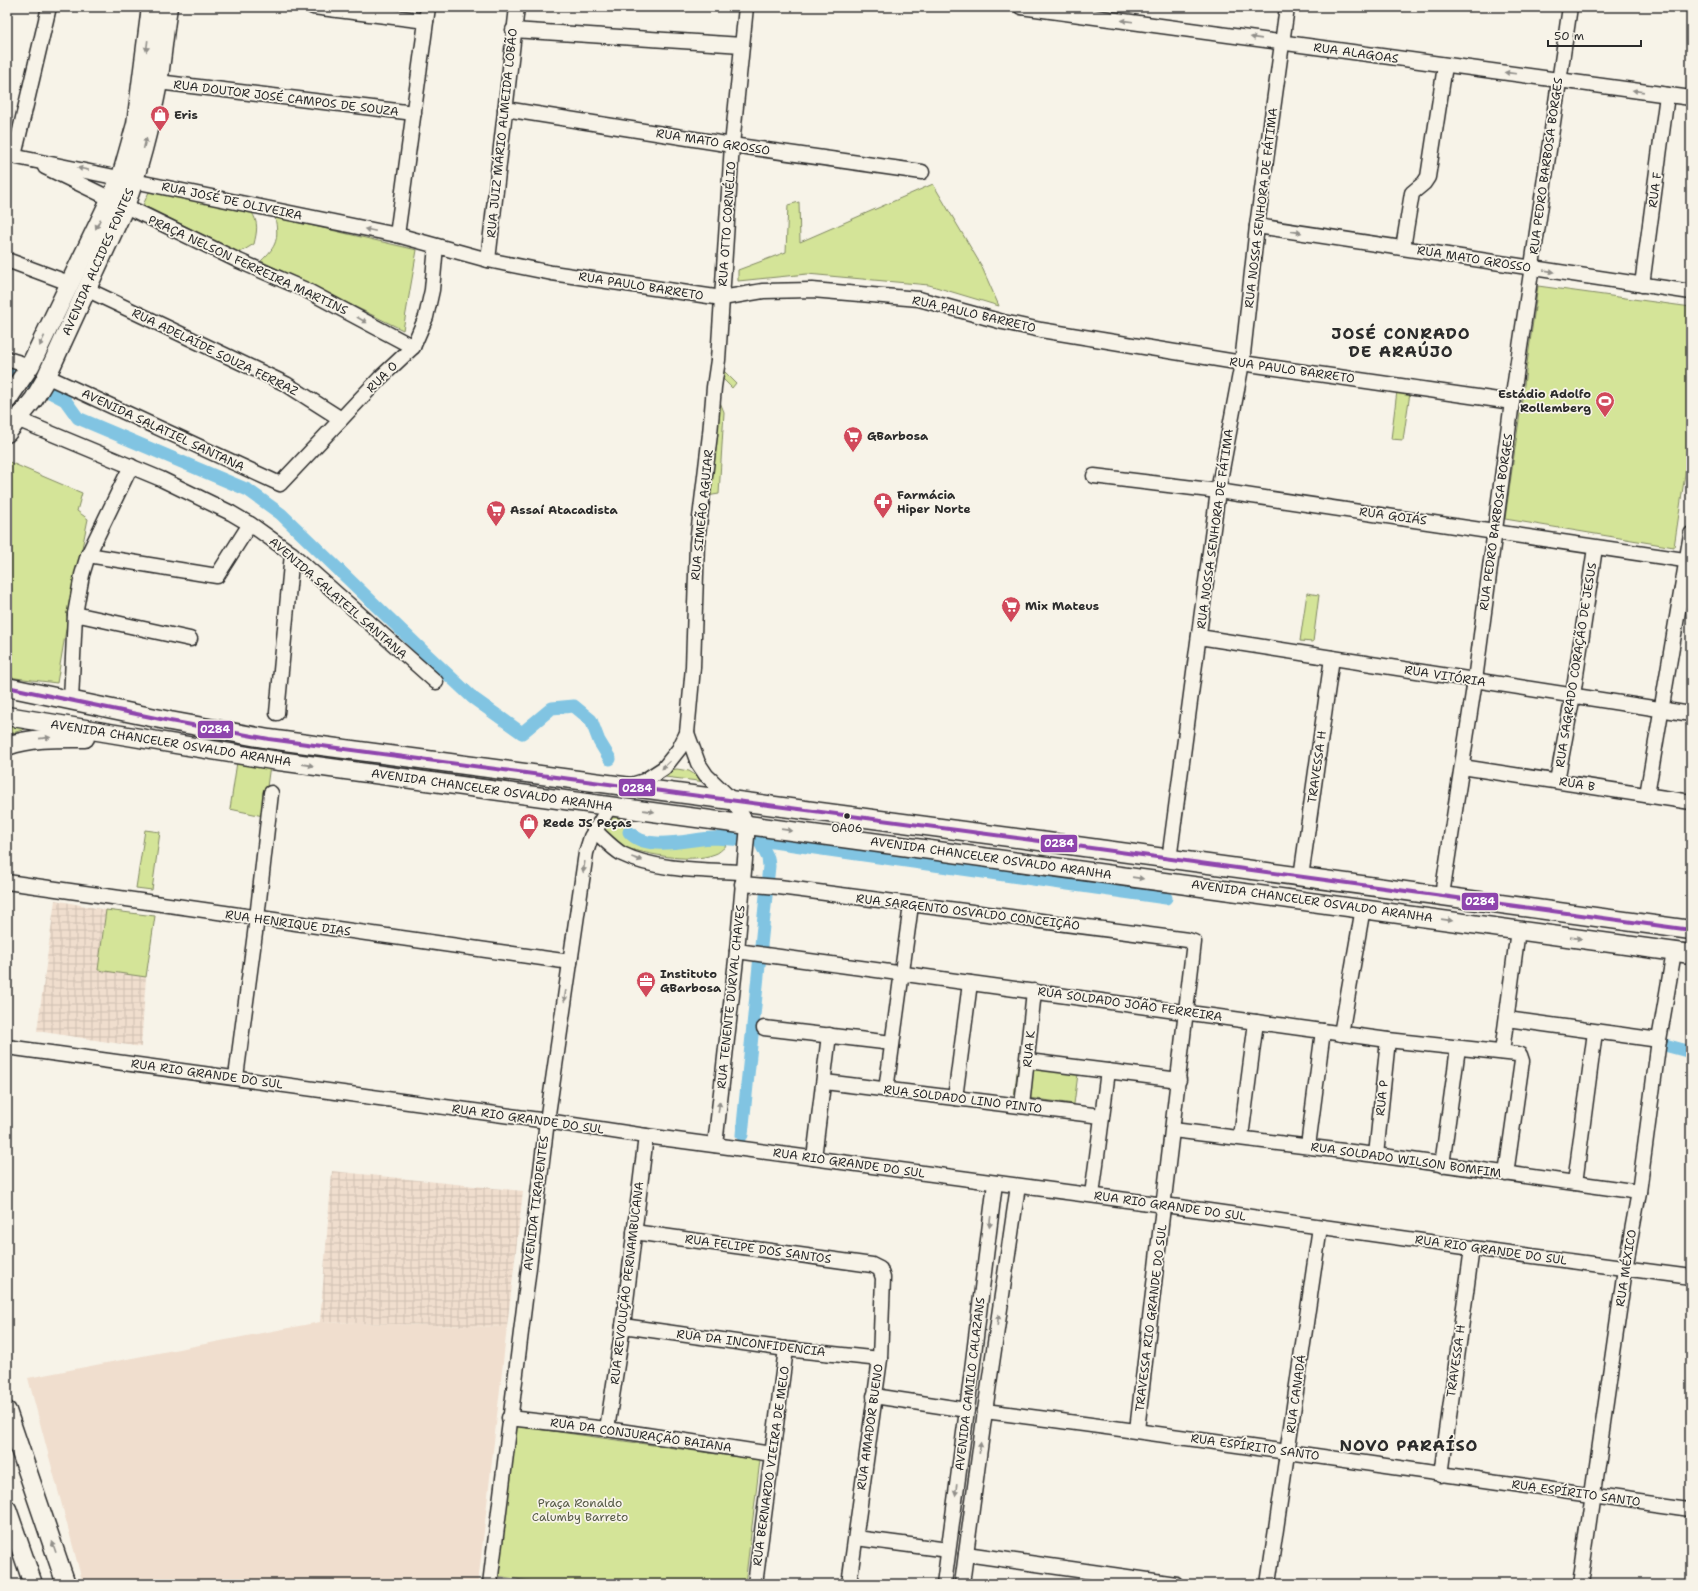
<svg xmlns="http://www.w3.org/2000/svg" width="1698" height="1591" viewBox="0 0 1698 1591" font-family="'Shantell Sans',sans-serif">
<style>
.built{fill:#f0dece}
.industrial{fill:url(#industrial-grid)}
.green{fill:#d4e498;stroke:#808862}
.lines{fill:none;stroke-linecap:round;stroke-linejoin:round}
.canal{stroke:#81c4e2;stroke-width:13}
.minor-casing{stroke:#2b2b2b;stroke-width:17}
.major-casing{stroke:#2b2b2b;stroke-width:21}
.minor{stroke:#f7f3e8;stroke-width:14}
.major{stroke:#f7f3e8;stroke-width:18}
.bus-1-casing{stroke:#f7f3e8;stroke-width:7}
.bus-1{stroke:#8e44ad;stroke-width:4}
.oneway{fill:#918f8a}
.bus-dot{fill:#2b2b2b;stroke:#f7f3e8;stroke-width:1.5}
.labels{text-anchor:middle;stroke-width:3.5;stroke-linejoin:round;paint-order:stroke}
.bus-label{font-size:11px;fill:#2b2b2b;stroke:#f7f3e8}
.street-label{font-size:12px;fill:#2b2b2b;stroke:#f7f3e8}
.poi-label{font-size:12px;font-weight:bold;fill:#2b2b2b;stroke:#f7f3e8;text-anchor:start}
.park-label{font-size:12px;fill:#555946;stroke:#f7f3e8}
.district-label{font-size:16px;font-weight:bold;letter-spacing:1px;fill:#2b2b2b;stroke:#f7f3e8}
.line-badge{stroke:#f7f3e8;stroke-width:1.5}
.badge-label{font-size:11px;text-anchor:middle;font-weight:bold;fill:#fff}
</style>
<defs>
<pattern id="industrial-grid" width="8" height="8" patternUnits="userSpaceOnUse"><rect width="8" height="8" fill="#f0dece"/><path d="M0 4h8M4 0v8" fill="none" stroke="#cebfb1"/></pattern>
</defs>
<rect width="100%" height="100%" fill="#f7f3e8"/>
<filter id="ink" filterUnits="userSpaceOnUse"><feTurbulence type="fractalNoise" baseFrequency=".025" numOctaves="2"/><feDisplacementMap in="SourceGraphic" scale="8" xChannelSelector="R" yChannelSelector="G"/><feConvolveMatrix kernelMatrix="1 2 1 2 8 2 1 2 1" color-interpolation-filters="sRGB"/></filter>
<g filter="url(#ink)">
<polygon class="built" points="320,1322 507,1327 478,1584 83,1584 28,1378"/>
<g class="industrial">
<polygon points="55,900 106,910 98,970 146,977 141,1047 37,1031"/>
<polygon points="332,1171 523,1191 507,1327 320,1322"/>
</g>
<g class="green">
<polygon points="933,184 981,265 999,306 929,285 807,274 738,281 738,270 786,252 788,205 799,202 800,242"/>
<path d="M 149,192 L 251,211 C 259,223 257,231 254,244 L 239,253 L 143,205 Z"/>
<path d="M 275,217 L 417,250 L 403,330 L 261,261 C 277,246 279,239 275,217 Z"/>
<polygon points="1538,286 1691,307 1691,434 1674,547 1505,519"/>
<polygon points="721,368 736,383 732,388 721,377"/>
<polygon points="1397,391 1410,393 1403,440 1391,439"/>
<polygon points="718,397 724,412 719,494 707,496"/>
<polygon points="7,461 82,493 77,511 88,519 70,606 57,683 7,677 7,609 11,589 7,576"/>
<polygon points="1307,593 1319,595 1313,642 1300,641"/>
<polygon points="7,726 28,728 7,735"/>
<polygon points="237,762 270,765 263,816 230,809"/>
<polygon points="677,769 689,771 706,782 657,776 670,770"/>
<path d="M 606,816 L 619,818 L 623,822 L 628,836 L 638,845 L 674,848 L 719,841 L 726,842 L 725,847 C 722,849 719,853 715,854 C 687,865 642,852 613,845 L 596,822 Z"/>
<polygon points="145,830 160,832 152,890 136,888"/>
<polygon points="106,910 155,916 146,977 98,970"/>
<polygon points="1018,1065 1078,1074 1074,1104 1014,1096"/>
<polygon points="516,1426 760,1460 745,1584 549,1584 496,1576"/>
</g>
<g class="lines">
<g class="canal">
<polyline points="7,370 65,400 78,418 248,490 281,514 426,654 473,698 522,733 552,708 574,706 591,720 599,741 610,759"/>
<path d="M 629,832 C 647,853 691,838 715,838 C 730,839 744,840 759,840 L 1166,898"/>
<polyline points="1661,1044 1691,1052"/>
<polyline points="742,1135 769,866 768,858 759,840"/>
</g>
<g class="minor-casing">
<g id="minor">
<polyline points="313,7 426,21"/>
<polyline points="1021,7 1691,98"/>
<polyline points="513,30 742,45"/>
<polyline points="158,82 414,113"/>
<polyline points="505,109 732,145 922,172"/>
<polyline points="7,155 397,235 488,260 552,273 722,298 763,291 812,290 919,299 1003,322 1041,330 1242,363 1512,402"/>
<polyline points="14,156 49,7"/>
<polyline points="45,167 239,261 306,290 413,347"/>
<polyline points="1257,226 1691,292"/>
<polyline points="397,235 428,7"/>
<polyline points="1403,248 1412,193 1424,183 1428,177 1445,66"/>
<polyline points="7,260 69,283"/>
<polyline points="488,260 517,7"/>
<polyline points="1642,285 1667,95"/>
<polyline points="86,289 286,384 341,419"/>
<polyline points="7,359 30,366"/>
<polyline points="46,376 280,484 380,378 413,347 426,317 432,290 436,246"/>
<polyline points="19,420 161,479 231,513 253,526 292,554 436,682"/>
<polyline points="1094,476 1218,491 1691,561"/>
<polyline points="88,555 217,576 250,524"/>
<polyline points="75,614 190,639"/>
<polyline points="1199,637 1691,714"/>
<polyline points="71,700 75,614 82,575 88,555 131,466"/>
<polyline points="277,713 292,554"/>
<polyline points="687,733 698,763 706,775 733,801 748,825 737,951 715,1145"/>
<polyline points="1462,767 1691,802"/>
<polyline points="1557,781 1573,695 1595,548"/>
<polyline points="628,786 644,781 664,768 679,749 687,733 693,667 697,543 710,434 714,387 718,360 732,145 746,7"/>
<polyline points="1647,795 1691,534"/>
<path d="M 594,830 C 603,838 612,848 622,854 C 656,871 706,870 743,872"/>
<polyline points="1169,860 1218,491 1242,363 1257,226 1287,7"/>
<polyline points="1301,877 1332,658"/>
<polyline points="7,882 570,962"/>
<polyline points="742,884 779,887 1188,940 1194,942 1137,1430"/>
<polyline points="1442,895 1475,680 1512,402 1570,7"/>
<polyline points="737,951 1388,1040 1517,1054 1520,1055 1522,1061 1506,1174"/>
<polyline points="1507,1019 1659,1040"/>
<polyline points="764,1028 892,1043"/>
<polyline points="1341,1034 1363,908"/>
<polyline points="7,1047 547,1121 646,1136 1209,1211 1472,1248 1691,1277"/>
<polyline points="1502,1052 1518,930"/>
<polyline points="1028,1061 1179,1080"/>
<polyline points="236,1077 257,918 271,793"/>
<polyline points="825,1082 1101,1116"/>
<polyline points="886,1090 911,905"/>
<polyline points="955,1098 970,983"/>
<polyline points="1022,1106 1034,991"/>
<polyline points="1173,1130 1376,1155 1639,1192"/>
<polyline points="1241,1137 1256,1022"/>
<polyline points="1308,1146 1323,1031"/>
<polyline points="1376,1155 1388,1040"/>
<polyline points="814,1158 829,1035"/>
<polyline points="1442,1165 1458,1048"/>
<polyline points="1575,1183 1595,1032"/>
<polyline points="1092,1195 1108,1071"/>
<polyline points="634,1232 872,1265 880,1269 883,1278 880,1359 849,1584"/>
<polyline points="623,1326 786,1349 880,1359"/>
<polyline points="874,1396 967,1410"/>
<path d="M 985,1411 C 1221,1441 1456,1477 1691,1509"/>
<polyline points="509,1418 607,1429 772,1454"/>
<polyline points="607,1429 623,1326 646,1136"/>
<polyline points="1441,1475 1472,1248"/>
<polyline points="856,1538 948,1550"/>
<polyline points="966,1554 1176,1584"/>
<polyline points="490,1584 547,1121 586,853 591,837 610,806"/>
<polyline points="755,1584 786,1349"/>
<polyline points="944,1584 967,1410 995,1183"/>
<polyline points="962,1584 985,1411 1018,1186"/>
<polyline points="1268,1584 1320,1227"/>
<polyline points="1580,1584 1625,1269 1639,1192 1659,1040 1674,952"/>
</g>
</g>
<g class="major-casing">
<g id="major">
<polyline points="7,400 30,366 121,177 136,124 151,7"/>
<path d="M 7,433 L 34,399 L 44,382 L 125,206 C 140,166 150,125 158,83 C 162,58 164,32 168,7"/>
<polyline points="7,687 170,721 269,739 1047,842 1691,930"/>
<polyline points="7,716 272,760 1691,954"/>
<path d="M 7,746 C 33,737 59,738 85,738"/>
<polyline points="7,1411 66,1584"/>
<polyline points="7,1509 33,1584"/>
</g>
</g>
<use href="#minor" class="minor"/>
<use href="#major" class="major"/>
<g class="bus-1-casing">
<polyline id="bus-1" points="7,687 170,721 269,739 1047,842 1691,930"/>
</g>
<use href="#bus-1" class="bus-1"/>
</g>
<defs><path id="oneway-solid" d="M-6-.8H1V-3.2L6.5 0L1 3.2V.8H-6Z"/></defs>
<g class="oneway">
<use href="#oneway-solid" transform="translate(1127 21) rotate(-173)"/>
<use href="#oneway-solid" transform="translate(1256 38) rotate(-172)"/>
<use href="#oneway-solid" transform="translate(147 46) rotate(97)"/>
<use href="#oneway-solid" transform="translate(1510 73) rotate(-173)"/>
<use href="#oneway-solid" transform="translate(1638 91) rotate(-172)"/>
<use href="#oneway-solid" transform="translate(145 143) rotate(-76)"/>
<use href="#oneway-solid" transform="translate(83 169) rotate(-169)"/>
<use href="#oneway-solid" transform="translate(98 224) rotate(116)"/>
<use href="#oneway-solid" transform="translate(370 230) rotate(-168)"/>
<use href="#oneway-solid" transform="translate(1296 232) rotate(8)"/>
<use href="#oneway-solid" transform="translate(1549 271) rotate(9)"/>
<use href="#oneway-solid" transform="translate(362 320) rotate(30)"/>
<use href="#oneway-solid" transform="translate(42 341) rotate(115)"/>
<use href="#oneway-solid" transform="translate(45 738) rotate(-6)"/>
<use href="#oneway-solid" transform="translate(308 765) rotate(8)"/>
<use href="#oneway-solid" transform="translate(666 765) rotate(136)"/>
<use href="#oneway-solid" transform="translate(649 811) rotate(8)"/>
<use href="#oneway-solid" transform="translate(787 830) rotate(8)"/>
<use href="#oneway-solid" transform="translate(637 859) rotate(20)"/>
<use href="#oneway-solid" transform="translate(584 867) rotate(98)"/>
<use href="#oneway-solid" transform="translate(1138 878) rotate(8)"/>
<use href="#oneway-solid" transform="translate(1447 920) rotate(8)"/>
<use href="#oneway-solid" transform="translate(1576 938) rotate(8)"/>
<use href="#oneway-solid" transform="translate(565 996) rotate(98)"/>
<use href="#oneway-solid" transform="translate(719 1107) rotate(-83)"/>
<use href="#oneway-solid" transform="translate(990 1222) rotate(97)"/>
<use href="#oneway-solid" transform="translate(998 1320) rotate(-82)"/>
<use href="#oneway-solid" transform="translate(980 1448) rotate(-83)"/>
<use href="#oneway-solid" transform="translate(956 1490) rotate(98)"/>
<use href="#oneway-solid" transform="translate(54 1547) rotate(-109)"/>
</g>
</g>
<defs>
<g id="shop-pin" transform="scale(1)"><path d="M0 17L-7.5 6A9.5 9.5 0 1 1 7.5 6Z" fill="#d1495b" stroke="#f7f3e8"/><path d="M-5-2.5h2.3a2.7 3.5 0 0 1 5.4 0H5L5.5 6h-11ZM-1.5-2.5h3a1.5 2.3 0 0 0-3 0Z" fill="#fff"/></g>
<g id="stadium-pin" transform="scale(1)"><path d="M0 17L-7.5 6A9.5 9.5 0 1 1 7.5 6Z" fill="#d1495b" stroke="#f7f3e8"/><path d="M0-5a6.5 5 0 1 0 0 10a6.5 5 0 1 0 0-10ZM-3.5-1.8h7v3.6h-7Z" fill="#fff"/></g>
<g id="supermarket-pin" transform="scale(1)"><path d="M0 17L-7.5 6A9.5 9.5 0 1 1 7.5 6Z" fill="#d1495b" stroke="#f7f3e8"/><path d="M-6-5.5h2.5l.6 2H6L4.5 2H-2.5L-4.4-4H-6ZM-1.5 3.2a1.3 1.3 0 1 0 .1 0ZM3 3.2a1.3 1.3 0 1 0 .1 0Z" fill="#fff"/></g>
<g id="pharmacy-pin" transform="scale(1)"><path d="M0 17L-7.5 6A9.5 9.5 0 1 1 7.5 6Z" fill="#d1495b" stroke="#f7f3e8"/><path d="M-2-6h4v4h4v4h-4v4h-4v-4h-4v-4h4Z" fill="#fff"/></g>
<g id="office-pin" transform="scale(1)"><path d="M0 17L-7.5 6A9.5 9.5 0 1 1 7.5 6Z" fill="#d1495b" stroke="#f7f3e8"/><path d="M-6-3h4V-5.5h4V-3h4V5H-6ZM-1-4.5V-3h2v-1.5ZM-6 0V1H6V0Z" fill="#fff"/></g>
</defs>
<g fill-rule="evenodd">
<use href="#shop-pin" x="160" y="115"/>
<use href="#stadium-pin" x="1605" y="401"/>
<use href="#supermarket-pin" x="853" y="436"/>
<use href="#pharmacy-pin" x="883" y="502"/>
<use href="#supermarket-pin" x="496" y="510"/>
<use href="#supermarket-pin" x="1011" y="606"/>
<use href="#shop-pin" x="529" y="823"/>
<use href="#office-pin" x="646" y="981"/>
</g>
<circle class="bus-dot" cx="847" cy="816" r="3.5"/>
<g class="labels">
<g class="bus-label">
<text x="847" y="832">OA06</text>
</g>
<g class="street-label">
<text transform="translate(1356 53) rotate(8)" y="4">RUA ALAGOAS</text>
<text transform="translate(286 98) rotate(7)" y="4">RUA DOUTOR JOSÉ CAMPOS DE SOUZA</text>
<text transform="translate(502 133) rotate(-84)" y="4">RUA JUIZ MÁRIO ALMEIDA LOBÃO</text>
<text transform="translate(713 142) rotate(9)" y="4">RUA MATO GROSSO</text>
<text transform="translate(1546 166) rotate(-82)" y="4">RUA PEDRO BARBOSA BORGES</text>
<text transform="translate(1655 190) rotate(-82)" y="4">RUA F</text>
<text transform="translate(232 201) rotate(12)" y="4">RUA JOSÉ DE OLIVEIRA</text>
<text transform="translate(1261 208) rotate(-83)" y="4">RUA NOSSA SENHORA DE FÁTIMA</text>
<text transform="translate(727 224) rotate(-86)" y="4">RUA OTTO CORNÉLIO</text>
<text transform="translate(1474 259) rotate(9)" y="4">RUA MATO GROSSO</text>
<text transform="translate(98 262) rotate(-66)" y="4">AVENIDA ALCIDES FONTES</text>
<text transform="translate(248 265) rotate(25)" y="4">PRAÇA NELSON FERREIRA MARTINS</text>
<text transform="translate(641 286) rotate(9)" y="4">RUA PAULO BARRETO</text>
<text transform="translate(974 314) rotate(13)" y="4">RUA PAULO BARRETO</text>
<text transform="translate(215 352) rotate(26)" y="4">RUA ADELAÍDE SOUZA FERRAZ</text>
<text transform="translate(1292 370) rotate(8)" y="4">RUA PAULO BARRETO</text>
<text transform="translate(382 377) rotate(-45)" y="4">RUA O</text>
<text transform="translate(163 430) rotate(25)" y="4">AVENIDA SALATIEL SANTANA</text>
<text transform="translate(702 515) rotate(-84)" y="4">RUA SIMEÃO AGUIAR</text>
<text transform="translate(1393 516) rotate(8)" y="4">RUA GOIÁS</text>
<text transform="translate(1496 522) rotate(-82)" y="4">RUA PEDRO BARBOSA BORGES</text>
<text transform="translate(1215 529) rotate(-82)" y="4">RUA NOSSA SENHORA DE FÁTIMA</text>
<text transform="translate(338 598) rotate(41)" y="4">AVENIDA SALATEIL SANTANA</text>
<text transform="translate(1576 665) rotate(-81)" y="4">RUA SAGRADO CORAÇÃO DE JESUS</text>
<text transform="translate(1445 676) rotate(9)" y="4">RUA VITÓRIA</text>
<text transform="translate(171 743) rotate(9)" y="4">AVENIDA CHANCELER OSVALDO ARANHA</text>
<text transform="translate(1317 767) rotate(-82)" y="4">TRAVESSA H</text>
<text transform="translate(1577 784) rotate(9)" y="4">RUA B</text>
<text transform="translate(492 790) rotate(8)" y="4">AVENIDA CHANCELER OSVALDO ARANHA</text>
<text transform="translate(991 858) rotate(8)" y="4">AVENIDA CHANCELER OSVALDO ARANHA</text>
<text transform="translate(1312 901) rotate(8)" y="4">AVENIDA CHANCELER OSVALDO ARANHA</text>
<text transform="translate(968 912) rotate(7)" y="4">RUA SARGENTO OSVALDO CONCEIÇÃO</text>
<text transform="translate(288 923) rotate(8)" y="4">RUA HENRIQUE DIAS</text>
<text transform="translate(731 997) rotate(-84)" y="4">RUA TENENTE DURVAL CHAVES</text>
<text transform="translate(1130 1004) rotate(8)" y="4">RUA SOLDADO JOÃO FERREIRA</text>
<text transform="translate(1029 1049) rotate(-84)" y="4">RUA K</text>
<text transform="translate(207 1074) rotate(8)" y="4">RUA RIO GRANDE DO SUL</text>
<text transform="translate(1382 1098) rotate(-84)" y="4">RUA P</text>
<text transform="translate(963 1099) rotate(7)" y="4">RUA SOLDADO LINO PINTO</text>
<text transform="translate(528 1119) rotate(8)" y="4">RUA RIO GRANDE DO SUL</text>
<text transform="translate(1406 1160) rotate(8)" y="4">RUA SOLDADO WILSON BOMFIM</text>
<text transform="translate(849 1163) rotate(8)" y="4">RUA RIO GRANDE DO SUL</text>
<text transform="translate(536 1203) rotate(-83)" y="4">AVENIDA TIRADENTES</text>
<text transform="translate(1170 1206) rotate(8)" y="4">RUA RIO GRANDE DO SUL</text>
<text transform="translate(758 1249) rotate(8)" y="4">RUA FELIPE DOS SANTOS</text>
<text transform="translate(1491 1250) rotate(8)" y="4">RUA RIO GRANDE DO SUL</text>
<text transform="translate(1626 1268) rotate(-81)" y="4">RUA MÉXICO</text>
<text transform="translate(627 1283) rotate(-83)" y="4">RUA REVOLUÇÃO PERNAMBUCANA</text>
<text transform="translate(1151 1318) rotate(-83)" y="4">TRAVESSA RIO GRANDE DO SUL</text>
<text transform="translate(751 1343) rotate(7)" y="4">RUA DA INCONFIDENCIA</text>
<text transform="translate(1456 1361) rotate(-82)" y="4">TRAVESSA H</text>
<text transform="translate(970 1384) rotate(-83)" y="4">AVENIDA CAMILO CALAZANS</text>
<text transform="translate(1296 1394) rotate(-82)" y="4">RUA CANADÁ</text>
<text transform="translate(870 1427) rotate(-82)" y="4">RUA AMADOR BUENO</text>
<text transform="translate(641 1435) rotate(8)" y="4">RUA DA CONJURAÇÃO BAIANA</text>
<text transform="translate(1255 1447) rotate(8)" y="4">RUA ESPÍRITO SANTO</text>
<text transform="translate(771 1466) rotate(-82)" y="4">RUA BERNARDO VIEIRA DE MELO</text>
<text transform="translate(1576 1493) rotate(8)" y="4">RUA ESPÍRITO SANTO</text>
</g>
<g class="poi-label">
<text x="174" y="119">Eris</text>
<text x="1591" y="398" text-anchor="end">Estádio Adolfo<tspan x="1591" dy="14">Rollemberg</tspan></text>
<text x="867" y="440">GBarbosa</text>
<text x="897" y="499">Farmácia<tspan x="897" dy="14">Hiper Norte</tspan></text>
<text x="510" y="514">Assaí Atacadista</text>
<text x="1025" y="610">Mix Mateus</text>
<text x="543" y="827">Rede JS Peças</text>
<text x="660" y="978">Instituto<tspan x="660" dy="14">GBarbosa</tspan></text>
</g>
<g class="park-label">
<text x="580" y="1507">Praça Ronaldo<tspan x="580" dy="14">Calumby Barreto</tspan></text>
</g>
<g class="district-label">
<text x="1401" y="339">JOSÉ CONRADO<tspan x="1401" dy="18">DE ARAÚJO</tspan></text>
<text x="1409" y="1451">NOVO PARAÍSO</text>
</g>
</g>
<g class="line-badge">
<rect x="197" y="720" width="37" height="19" rx="4" fill="#8e44ad"/>
<rect x="618" y="778" width="38" height="19" rx="4" fill="#8e44ad"/>
<rect x="1040" y="834" width="38" height="19" rx="4" fill="#8e44ad"/>
<rect x="1461" y="892" width="38" height="19" rx="4" fill="#8e44ad"/>
</g>
<g class="badge-label">
<text x="215" y="733">0284</text>
<text x="637" y="792">0284</text>
<text x="1059" y="847">0284</text>
<text x="1480" y="905">0284</text>
</g>
<rect width="1698" height="1591" fill="none" stroke="#f7f3e8" stroke-width="24"/>
<rect x="12" y="12" width="1674" height="1567" fill="none" stroke="#2b2b2b" stroke-width="1.5" filter="url(#ink)"/>
<path d="M1548 40v6h93v-6" fill="none" stroke="#2b2b2b" stroke-width="2"/>
<text x="1554" y="40" font-size="12" fill="#2b2b2b" stroke="#f7f3e8" stroke-width="3" paint-order="stroke">50 m</text>
</svg>
